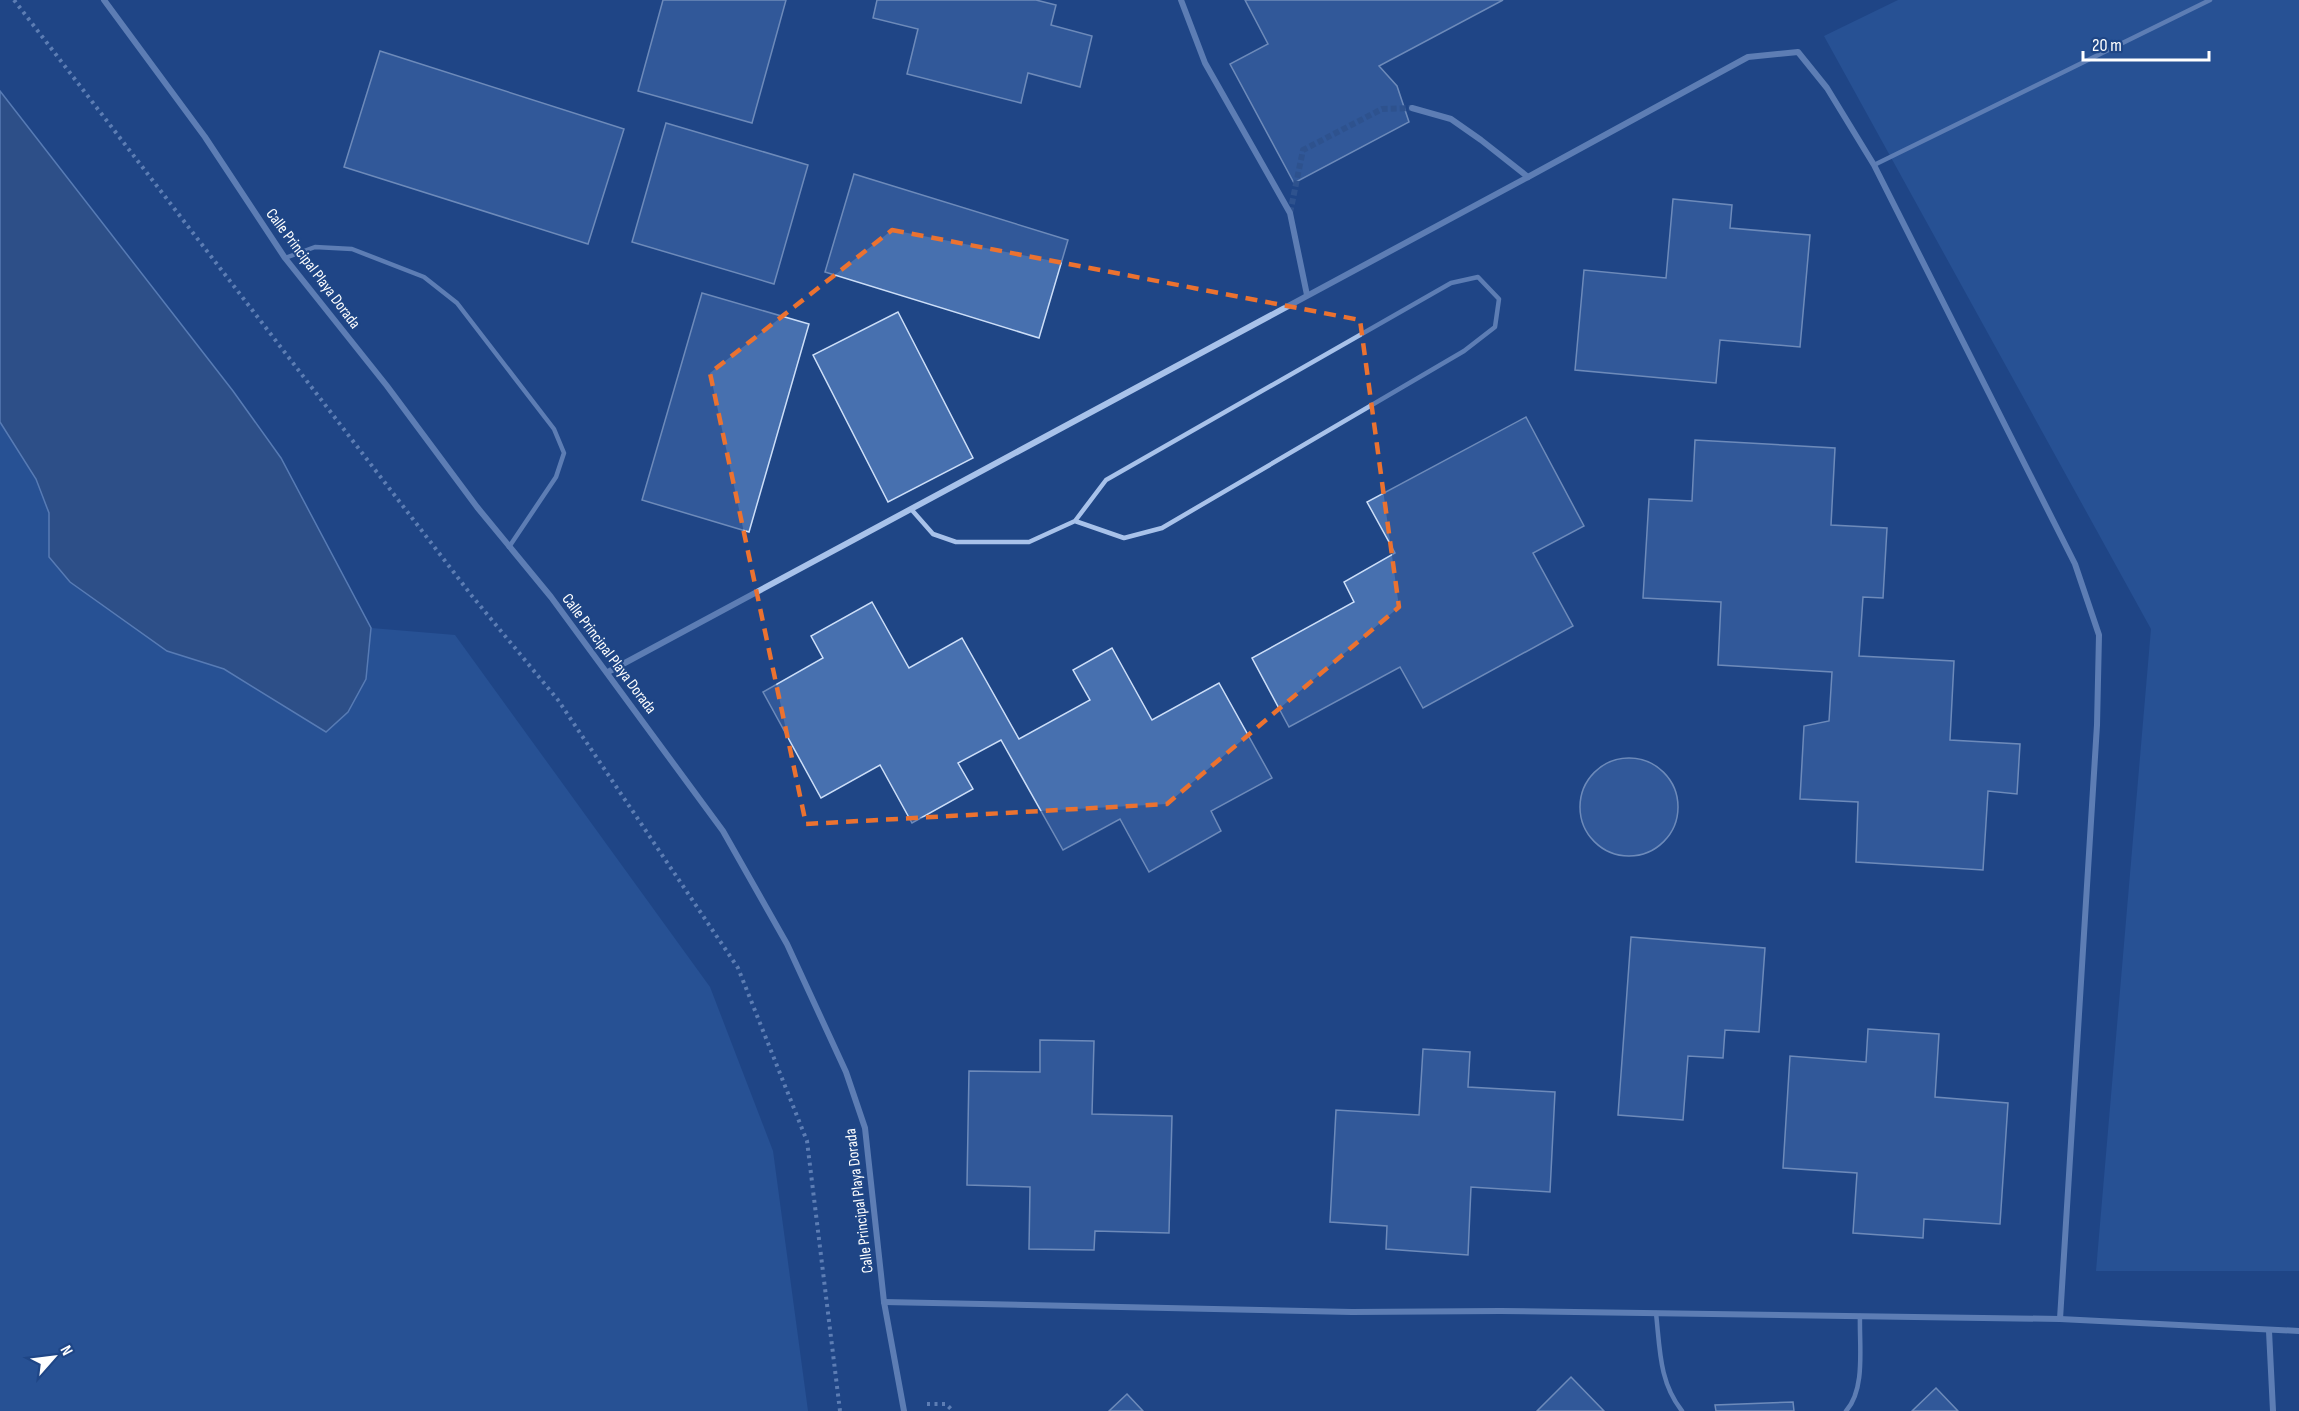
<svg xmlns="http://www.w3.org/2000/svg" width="2299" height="1411" viewBox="0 0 2299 1411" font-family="'Sofia Sans Condensed',sans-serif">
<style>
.green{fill:#325fa4}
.water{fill:#3e5b8a;stroke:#9bbcec;stroke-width:1.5}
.building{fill:#4770af;stroke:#ccdef8;stroke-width:1.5}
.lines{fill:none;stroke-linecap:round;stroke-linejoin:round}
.minor-tunnel{stroke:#416298;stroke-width:6;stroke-dasharray:6 3;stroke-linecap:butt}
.path{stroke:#a8c2ea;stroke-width:4;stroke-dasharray:3 4.5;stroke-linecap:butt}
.service{stroke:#a8c2ea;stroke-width:4.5}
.minor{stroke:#a8c2ea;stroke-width:6}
.marked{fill:none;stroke:#eb7230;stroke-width:4.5;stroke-dasharray:12 8;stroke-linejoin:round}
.labels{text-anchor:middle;stroke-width:4.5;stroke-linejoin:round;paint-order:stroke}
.street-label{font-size:16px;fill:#fff;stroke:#1f4686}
</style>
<rect width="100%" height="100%" fill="#1f4686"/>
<g class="green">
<polygon points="1898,0 2299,0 2299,1271 2096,1271 2151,629 1824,36"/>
<polygon points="0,422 36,479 49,513 49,557 167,651 224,669 326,732 366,679 371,628 455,635 710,987 773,1151 808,1411 0,1411"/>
</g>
<polygon class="water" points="0,91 233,391 281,458 371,628 366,679 348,712 326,732 224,669 167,651 70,582 49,557 49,513 36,479 0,422"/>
<g class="building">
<polygon points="663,0 786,0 752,123 638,91"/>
<polygon points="877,0 1036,0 1056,5 1051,25 1092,36 1080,87 1028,73 1021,103 907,74 918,29 873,18"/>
<polygon points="1245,0 1503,0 1379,66 1397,86 1409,122 1294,183 1230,64 1268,44"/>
<polygon points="380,51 624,129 588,244 344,167"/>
<polygon points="666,123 808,165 774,284 632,242"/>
<polygon points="854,174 1068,240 1039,338 825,272"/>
<polygon points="1673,199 1732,205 1730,228 1810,235 1800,347 1720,340 1716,383 1575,370 1584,270 1666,278"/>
<polygon points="702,293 809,324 749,532 642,500"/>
<polygon points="898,312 973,458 888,502 813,355"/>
<polygon points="1526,417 1584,526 1533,553 1573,626 1423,708 1400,667 1289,727 1252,658 1354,602 1344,582 1395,553 1367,502"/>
<polygon points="1695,440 1835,448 1831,525 1887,528 1883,598 1863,597 1859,656 1954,661 1950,740 2020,744 2017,794 1988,791 1983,870 1856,862 1858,802 1800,799 1804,726 1829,721 1832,672 1718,665 1721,602 1643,598 1649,499 1692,501"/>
<polygon points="872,602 909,668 962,638 1019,739 1090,700 1073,670 1112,648 1152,720 1219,683 1272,778 1211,811 1221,831 1149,872 1120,819 1063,850 1001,740 958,763 973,789 912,823 880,765 821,798 763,692 823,658 811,636"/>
<circle cx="1629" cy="807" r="49"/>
<polygon points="1631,937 1765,948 1759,1032 1725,1030 1723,1058 1688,1056 1683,1120 1618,1115"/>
<polygon points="1868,1029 1939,1034 1935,1097 2008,1103 2000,1224 1924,1219 1923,1238 1853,1233 1857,1173 1783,1168 1790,1056 1866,1062"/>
<polygon points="1040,1040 1094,1041 1092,1114 1172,1116 1169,1233 1095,1231 1094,1250 1029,1249 1030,1187 967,1185 969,1071 1040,1072"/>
<polygon points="1423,1049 1470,1052 1468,1087 1555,1092 1550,1192 1471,1187 1468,1255 1386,1249 1387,1226 1330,1222 1336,1110 1419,1115"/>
<polygon points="1571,1377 1604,1411 1537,1411"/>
<polygon points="1936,1388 1958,1411 1912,1411"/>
<polygon points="1127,1394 1143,1411 1109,1411"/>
<polygon points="1793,1402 1794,1411 1716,1411 1715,1405"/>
</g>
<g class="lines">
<polyline class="minor-tunnel" points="1290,213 1303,150 1382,109 1412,108"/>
<g class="path">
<polyline points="14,0 472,596 558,700 738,968 807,1141 840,1411"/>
<polyline points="927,1404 946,1404 953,1411"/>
</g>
<g class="service">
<polyline points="1874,165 2210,0"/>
<polyline points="285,258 315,247 352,249 424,277 457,303 554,429 564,453 556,477 509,547"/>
<polyline points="911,509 933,534 956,542 1029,542 1075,521 1106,480 1451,283 1478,277 1499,299 1495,327 1464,351 1162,528 1124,538 1075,521"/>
<path d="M 1656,1313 C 1660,1349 1659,1382 1682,1411"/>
<path d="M 1846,1411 C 1866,1389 1859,1345 1860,1316"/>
</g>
<g class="minor">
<polyline points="104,0 205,137 285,258 387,386 477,507 551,597 723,831 787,944 846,1072 865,1128 884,1302 904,1411"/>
<polyline points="1181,0 1205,63 1290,213 1307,295"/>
<polyline points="1412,108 1451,119 1481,140 1528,177"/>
<polyline points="608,672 1528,177 1748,57 1798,52 1827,88 1874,165 2075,564 2099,635 2097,725 2060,1319"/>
<polyline points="884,1302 1352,1312 1500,1311 2060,1319 2299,1331"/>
<polyline points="2269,1331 2273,1411"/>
</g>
</g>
<path d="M0 0H2299V1411H0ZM 892,230 L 1360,320 L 1399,607 L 1167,804 L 806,824 L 710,373 Z" fill="#1f4686" fill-opacity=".55" fill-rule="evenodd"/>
<path class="marked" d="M 892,230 L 1360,320 L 1399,607 L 1167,804 L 806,824 L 710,373 Z"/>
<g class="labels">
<g class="street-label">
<text transform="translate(314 268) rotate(53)" y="6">Calle Principal Playa Dorada</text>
<text transform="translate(610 653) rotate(53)" y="6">Calle Principal Playa Dorada</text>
<text transform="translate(858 1201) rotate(-97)" y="6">Calle Principal Playa Dorada</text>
</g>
</g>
<g transform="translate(54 1357) rotate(62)" stroke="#1f4686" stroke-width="4.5" paint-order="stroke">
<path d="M0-4.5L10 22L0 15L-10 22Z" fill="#ffffff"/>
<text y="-9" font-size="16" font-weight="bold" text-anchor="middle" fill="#ffffff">N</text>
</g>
<path d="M2083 51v9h126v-9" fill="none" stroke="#ffffff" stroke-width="3"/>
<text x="2092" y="51" font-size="18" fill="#ffffff" stroke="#1f4686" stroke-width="4.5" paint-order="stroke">20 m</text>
</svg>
